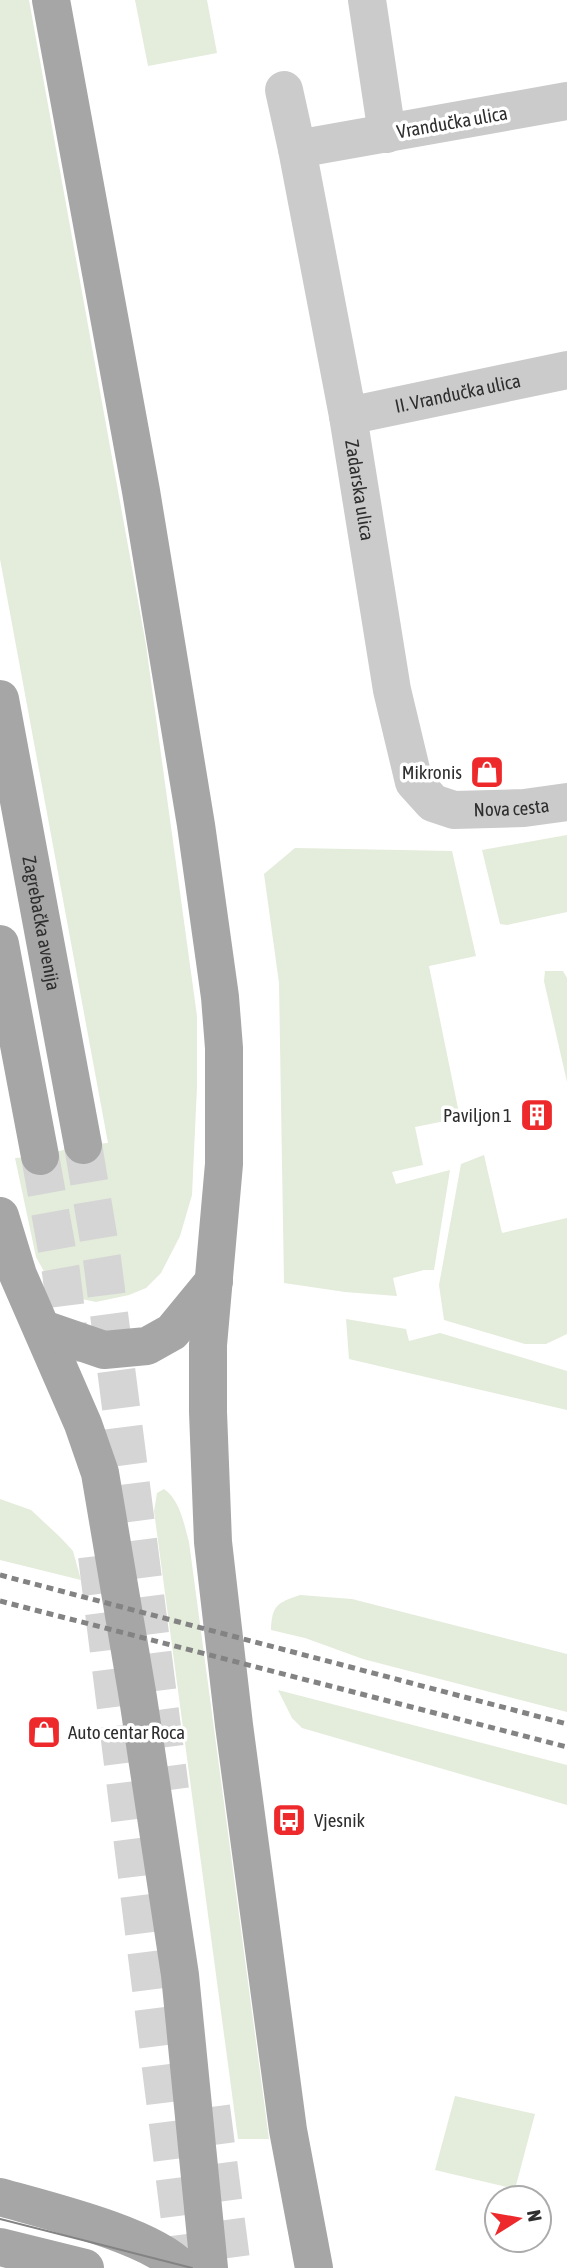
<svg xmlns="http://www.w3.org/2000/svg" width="567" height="2268" viewBox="0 0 567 2268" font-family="'Asap Condensed',sans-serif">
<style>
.green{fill:#e4ecdb}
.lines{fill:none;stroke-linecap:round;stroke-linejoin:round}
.major-tunnel{stroke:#d5d5d5;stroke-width:38;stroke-dasharray:38 19;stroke-linecap:butt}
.minor{stroke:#cbcbcb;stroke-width:38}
.major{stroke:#a6a6a6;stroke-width:38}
.tram{stroke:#838383;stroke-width:2}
.rail{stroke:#838383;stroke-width:5;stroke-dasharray:7 5;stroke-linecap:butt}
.labels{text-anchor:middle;stroke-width:7;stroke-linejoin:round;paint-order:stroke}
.street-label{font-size:19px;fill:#2e2e2e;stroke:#fff}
.poi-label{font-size:19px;fill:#2e2e2e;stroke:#fff;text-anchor:end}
</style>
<rect width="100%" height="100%" fill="#fff"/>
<g class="green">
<polygon points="0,0 29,0 146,645 197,1016 197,1087 192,1195 180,1236 161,1273 146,1288 129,1295 96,1302 77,1298 51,1284 36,1257 15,1158 40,1156 83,1145 108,1143 0,559"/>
<polygon points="135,0 207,0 217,53 148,66"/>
<polygon points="567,835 567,912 507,925 500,924 482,850"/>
<polygon points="295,848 452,851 476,956 429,966 460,1118 415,1127 423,1165 392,1172 396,1184 450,1170 434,1270 424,1270 393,1278 397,1296 345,1292 284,1283 279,983 264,874"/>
<polygon points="545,971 563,971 567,978 567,1082 544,981"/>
<polygon points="484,1155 502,1233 567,1218 567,1334 546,1344 525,1344 444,1320 439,1285 461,1164"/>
<polygon points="346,1319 406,1329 409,1341 440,1333 567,1371 567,1410 349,1359"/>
<path d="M 164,1489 C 180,1500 184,1524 189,1542 L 269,2139 L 238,2139 L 154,1511 L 157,1493 Z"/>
<polygon points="0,1499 31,1510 61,1538 73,1551 81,1580 0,1560"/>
<path d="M 300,1595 L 352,1599 L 567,1654 L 567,1712 L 363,1659 L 305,1638 L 271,1630 C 272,1605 277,1603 300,1595 Z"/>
<polygon points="278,1690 567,1765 567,1805 302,1728 292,1718"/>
<polygon points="455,2096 535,2114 515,2189 435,2170"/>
</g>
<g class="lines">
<g class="major-tunnel">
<polyline points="83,1145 102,1259 170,1790"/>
<polyline points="40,1156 61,1272 73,1368"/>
<polyline points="97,1556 186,2268"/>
<polyline points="211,2107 232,2268"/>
</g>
<g class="minor">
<polyline points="367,0 387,134"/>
<polyline points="284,90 297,149"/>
<path id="s1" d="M 567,101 L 297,149 L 348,416 L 392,690 L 414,782 L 433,803 L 454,810 L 524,808 L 567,802"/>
<path id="s2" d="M 348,416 L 567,370"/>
</g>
<g class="major">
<polyline points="51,0 141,491 196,825 220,997 224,1048 224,1164 208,1345 208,1412 213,1542 234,1725 288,2130 314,2268"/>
<path id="s3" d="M 0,699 L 83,1145"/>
<polyline points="0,944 40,1156"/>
<polyline points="0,1216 18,1275 83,1424 100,1473 138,1698 180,1975 209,2268"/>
<polyline points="43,1329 104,1350 147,1346 172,1332 214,1281"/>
<path d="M 0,2197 C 45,2210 151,2235 181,2268"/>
<polyline points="0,2247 85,2268"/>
</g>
<polyline class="tram" points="0,2219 192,2268"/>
<g class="rail">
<polyline points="0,1575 567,1724"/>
<polyline points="0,1601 567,1747"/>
</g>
</g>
<defs>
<g id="shop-square" transform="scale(1.75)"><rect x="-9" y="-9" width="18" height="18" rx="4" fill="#ed292c" stroke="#fff"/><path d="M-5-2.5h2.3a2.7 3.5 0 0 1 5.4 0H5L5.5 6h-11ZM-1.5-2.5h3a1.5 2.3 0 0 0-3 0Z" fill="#fff"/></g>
<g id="building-square" transform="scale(1.75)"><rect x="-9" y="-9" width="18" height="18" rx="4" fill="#ed292c" stroke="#fff"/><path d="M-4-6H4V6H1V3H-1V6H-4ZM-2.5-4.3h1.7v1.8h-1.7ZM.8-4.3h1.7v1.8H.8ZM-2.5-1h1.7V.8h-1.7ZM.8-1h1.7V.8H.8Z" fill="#fff"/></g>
<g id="bus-square" transform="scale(1.75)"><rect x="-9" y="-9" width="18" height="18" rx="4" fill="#ed292c" stroke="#fff"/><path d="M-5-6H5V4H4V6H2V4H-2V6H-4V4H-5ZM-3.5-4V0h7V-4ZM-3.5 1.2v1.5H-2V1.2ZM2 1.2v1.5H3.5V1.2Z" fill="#fff"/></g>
</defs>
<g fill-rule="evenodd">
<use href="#shop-square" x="487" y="772"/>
<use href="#building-square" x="537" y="1115"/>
<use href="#shop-square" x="44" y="1732"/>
<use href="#bus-square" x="289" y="1820"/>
</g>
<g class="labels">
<g class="street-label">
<text transform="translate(452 122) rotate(-10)" y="7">Vrandučka ulica</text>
<text dy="7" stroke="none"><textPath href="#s2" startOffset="112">II. Vrandučka ulica</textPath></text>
<text dy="7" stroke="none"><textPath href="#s1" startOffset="621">Zadarska ulica</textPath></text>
<text dy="7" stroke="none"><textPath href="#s1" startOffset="1026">Nova cesta</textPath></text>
<text dy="7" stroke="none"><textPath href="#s3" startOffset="228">Zagrebačka avenija</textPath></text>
</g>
<g class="poi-label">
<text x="462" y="779">Mikronis</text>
<text x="512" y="1122">Paviljon 1</text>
<text x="68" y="1739" text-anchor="start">Auto centar Roca</text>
<text x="314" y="1827" text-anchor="start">Vjesnik</text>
</g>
</g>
<g transform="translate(518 2219) rotate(79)"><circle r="33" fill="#ffffff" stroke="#ababab" stroke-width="2"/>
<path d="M0-5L12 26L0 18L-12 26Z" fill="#ed292c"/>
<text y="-10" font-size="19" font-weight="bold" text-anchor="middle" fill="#2e2e2e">N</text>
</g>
</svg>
